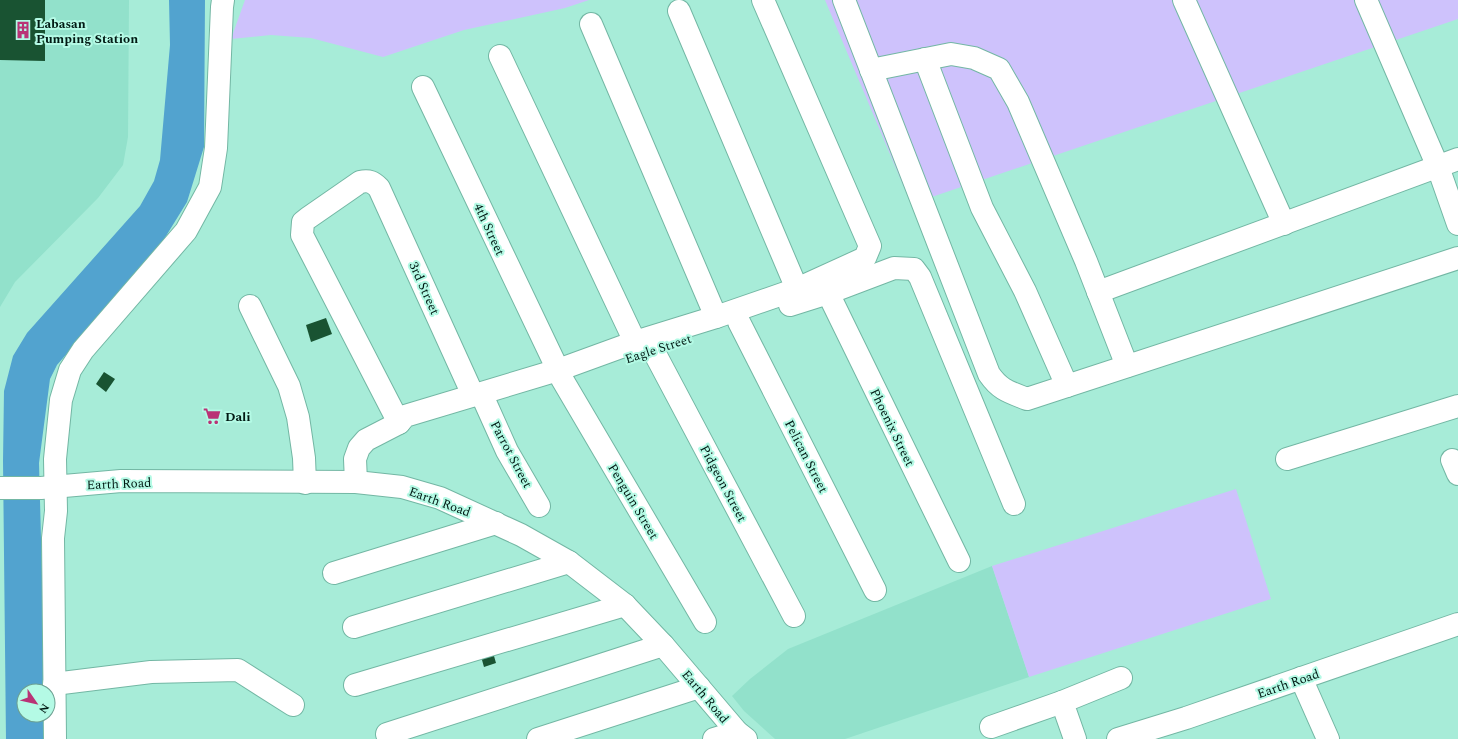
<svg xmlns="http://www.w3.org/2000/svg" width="1458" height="739" viewBox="0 0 1458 739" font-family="Spectral,serif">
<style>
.built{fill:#92e1cb}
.green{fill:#cec2fc}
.water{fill:#52a3cf}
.building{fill:#195332}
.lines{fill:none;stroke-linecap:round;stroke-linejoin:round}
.minor-casing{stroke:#73b7a4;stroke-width:24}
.minor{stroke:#fff;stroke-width:22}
.labels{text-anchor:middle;stroke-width:4;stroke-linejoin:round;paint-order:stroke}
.poi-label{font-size:13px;font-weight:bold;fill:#001913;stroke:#b4fae5;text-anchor:start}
.street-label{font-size:13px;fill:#001913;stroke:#b4fae5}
</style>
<rect width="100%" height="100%" fill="#a7ecd8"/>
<g class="built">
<polygon points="0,0 129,0 128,137 123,165 98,198 15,282 0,307"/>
<polygon points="992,566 1029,677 845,739 775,739 744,711 732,696 750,679 788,649"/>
</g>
<g class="green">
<polygon points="245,0 589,0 565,8 464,30 383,57 311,38 271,35 231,39"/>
<polygon points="825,0 1458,0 1458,19 911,204"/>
<polygon points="1236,489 1271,599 1029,677 992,566"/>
</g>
<polygon class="water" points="169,0 205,0 204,147 187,202 158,249 57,365 50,379 39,463 45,691 24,691 24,715 46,715 47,739 6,739 3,461 4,391 13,356 27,333 140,206 154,181 160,160 170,45"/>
<g class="building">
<polygon points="0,0 45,0 45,61 0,60"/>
<polygon points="326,318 332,334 311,342 306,325"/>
<polygon points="104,372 115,379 106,392 96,384"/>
<polygon points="492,649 496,663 484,667 480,653"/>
</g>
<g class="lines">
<g class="minor-casing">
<g id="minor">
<path d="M 844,0 L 989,374 C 1000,390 1009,392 1027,399 L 1458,258"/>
<polyline points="1184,0 1284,224"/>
<polyline points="1366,0 1438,167 1458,224"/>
<polyline points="679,11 797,289"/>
<polyline points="591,24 716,317"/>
<polyline points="500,56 635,342"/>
<polyline points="925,59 982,208 1025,291 1067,386"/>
<polyline points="871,70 951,54 974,58 999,69 1018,102 1086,261 1127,366"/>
<polyline points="423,87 558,370"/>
<polyline points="1098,292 1458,159"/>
<polyline points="828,293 959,561"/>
<polyline points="790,305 828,293 894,268 914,269 920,277 1014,504"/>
<polyline points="250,306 289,386 298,417 304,458 305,483"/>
<polyline points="739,322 875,590"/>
<polyline points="653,350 794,616"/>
<polyline points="562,379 705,622"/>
<polyline points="485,402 507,451 539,506"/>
<path d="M 399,423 L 302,235 L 303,222 L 308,218 L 360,182 C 369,180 373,182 379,188 L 473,395"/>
<polyline points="1287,459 1458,406"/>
<polyline points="1452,460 1458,474"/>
<polyline points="356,482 355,459 359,448 366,440 399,423 405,416 558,370 635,342 716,317 797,289 865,258 870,246 763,0"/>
<polyline points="0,488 41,488 121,481 356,482 402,487 440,498 521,535 569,562 625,605 663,645 737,732 746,739"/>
<polyline points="334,573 496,523"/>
<polyline points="354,627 569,562"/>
<polyline points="1301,678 1328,739"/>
<polyline points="54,684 151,672 238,670 293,705"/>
<polyline points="355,685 625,605"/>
<polyline points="991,727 1062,702"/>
<polyline points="387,734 663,645"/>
<polyline points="55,739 53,538 56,511 55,459 61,400 70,370 83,350 186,231 210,187 216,148 222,7 223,0"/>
<polyline points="538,739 699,687"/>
<polyline points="714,739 737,732"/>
<polyline points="1075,739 1062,702 1121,678"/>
<polyline points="1118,739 1186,718 1458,624"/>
</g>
</g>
<use href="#minor" class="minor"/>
</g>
<defs>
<g id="building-bare" transform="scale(1.38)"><path d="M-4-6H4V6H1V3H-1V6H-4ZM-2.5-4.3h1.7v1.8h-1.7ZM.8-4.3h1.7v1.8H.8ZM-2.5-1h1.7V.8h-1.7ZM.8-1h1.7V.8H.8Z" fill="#b93376" stroke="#b4fae5" stroke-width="2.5" paint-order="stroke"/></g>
<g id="supermarket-bare" transform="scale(1.38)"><path d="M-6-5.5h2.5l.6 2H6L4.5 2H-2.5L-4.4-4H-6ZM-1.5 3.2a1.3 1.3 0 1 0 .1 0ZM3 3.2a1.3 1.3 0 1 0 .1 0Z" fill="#b93376" stroke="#b4fae5" stroke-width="2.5" paint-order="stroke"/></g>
</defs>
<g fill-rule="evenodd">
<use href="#building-bare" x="23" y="30"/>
<use href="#supermarket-bare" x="212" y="416"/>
</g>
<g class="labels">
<g class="poi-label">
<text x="36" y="28">Labasan<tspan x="36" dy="15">Pumping Station</tspan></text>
<text x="225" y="421">Dali</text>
</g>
<g class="street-label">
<text transform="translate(490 229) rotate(65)" y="5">4th Street</text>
<text transform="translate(425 288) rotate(66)" y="5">3rd Street</text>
<text transform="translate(658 348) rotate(-18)" y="5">Eagle Street</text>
<text transform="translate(893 427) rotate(64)" y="5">Phoenix Street</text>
<text transform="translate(512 454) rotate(62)" y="5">Parrot Street</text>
<text transform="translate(807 456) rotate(63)" y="5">Pelican Street</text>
<text transform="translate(119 483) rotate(-2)" y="5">Earth Road</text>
<text transform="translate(724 483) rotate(62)" y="5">Pidgeon Street</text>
<text transform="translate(440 501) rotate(20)" y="5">Earth Road</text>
<text transform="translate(634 501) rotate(59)" y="5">Penguin Street</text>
<text transform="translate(1288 683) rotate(-19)" y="5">Earth Road</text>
<text transform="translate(706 696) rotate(50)" y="5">Earth Road</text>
</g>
</g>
<g transform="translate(36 703) rotate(124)"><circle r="19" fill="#b4fae5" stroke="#6ca091"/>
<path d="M0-3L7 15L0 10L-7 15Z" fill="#b93376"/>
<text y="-6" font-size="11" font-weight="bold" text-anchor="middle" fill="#001913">N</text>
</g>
</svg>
